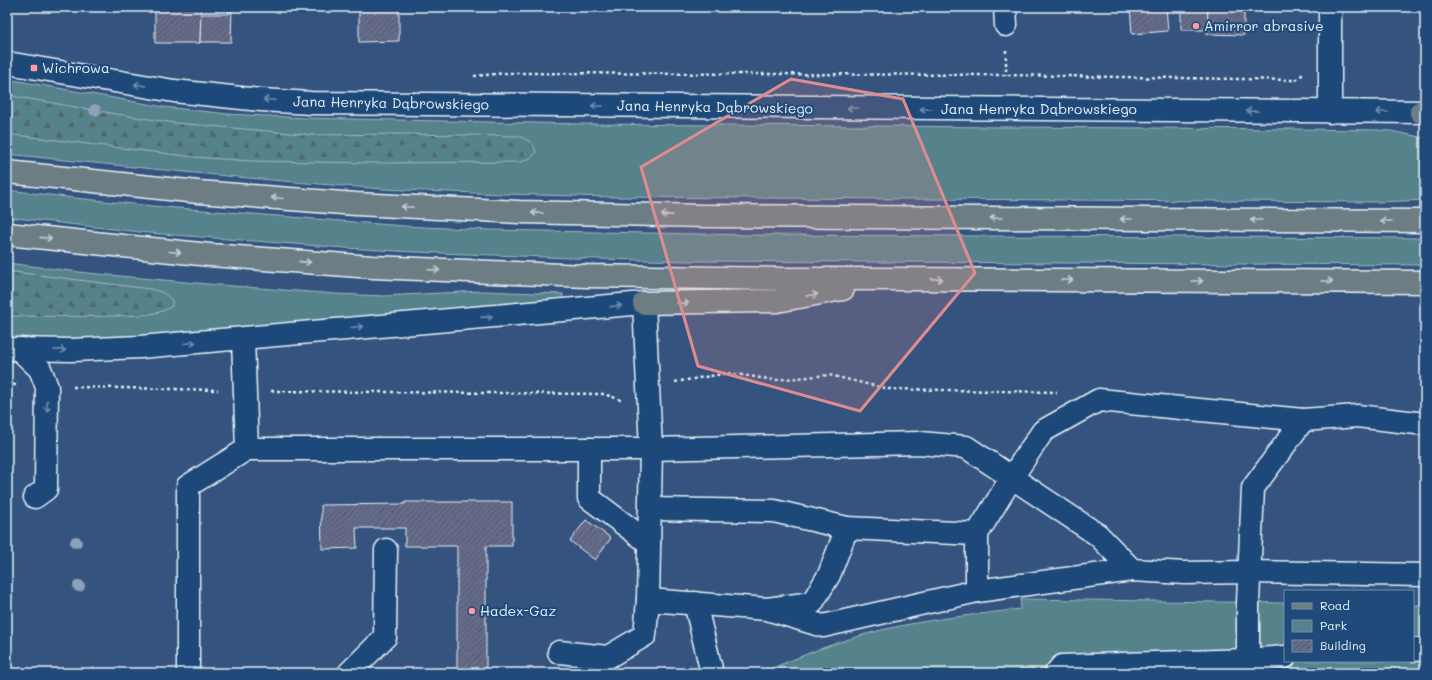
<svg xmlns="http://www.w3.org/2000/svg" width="1432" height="680" viewBox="0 0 1432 680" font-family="Mali,sans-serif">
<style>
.green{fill:#56828b;stroke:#9fbac2}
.forest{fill:url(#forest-firs);stroke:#9fbac2}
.building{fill:url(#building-hatch);stroke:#e8f1f8}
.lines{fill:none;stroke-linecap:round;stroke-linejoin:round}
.minor-casing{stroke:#e8f1f8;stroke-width:25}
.major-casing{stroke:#e8f1f8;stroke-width:25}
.path{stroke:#e8f1f8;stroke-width:2.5;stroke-dasharray:3 3;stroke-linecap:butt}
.minor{stroke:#1f4a7a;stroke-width:22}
.major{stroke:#6c7e84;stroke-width:22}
.tree{fill:#8ba1b9}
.oneway{stroke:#6f8dac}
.oneway2{stroke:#c3ced5}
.marked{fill:#df8c90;fill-opacity:0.2;stroke:#df8c90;stroke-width:3;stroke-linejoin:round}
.poi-dot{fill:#ff9aa2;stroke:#1f4a7a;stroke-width:1.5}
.labels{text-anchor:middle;stroke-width:4;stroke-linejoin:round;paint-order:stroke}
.poi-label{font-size:14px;fill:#e8f1f8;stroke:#1f4a7a;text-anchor:start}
.street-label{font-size:14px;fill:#e8f1f8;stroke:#1f4a7a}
</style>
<defs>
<pattern id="forest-firs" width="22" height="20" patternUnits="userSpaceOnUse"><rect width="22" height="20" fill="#56828b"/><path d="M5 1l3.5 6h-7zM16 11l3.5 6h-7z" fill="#4f686e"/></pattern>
<pattern id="building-hatch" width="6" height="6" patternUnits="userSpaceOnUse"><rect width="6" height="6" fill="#656c8a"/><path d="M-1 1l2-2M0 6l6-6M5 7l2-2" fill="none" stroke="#545867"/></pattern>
</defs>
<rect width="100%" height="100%" fill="#34547f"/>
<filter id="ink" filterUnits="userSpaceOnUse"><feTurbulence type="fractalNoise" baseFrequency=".025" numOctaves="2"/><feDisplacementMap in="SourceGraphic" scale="8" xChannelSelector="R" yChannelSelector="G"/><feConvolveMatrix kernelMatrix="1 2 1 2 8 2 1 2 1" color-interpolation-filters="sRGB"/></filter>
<g filter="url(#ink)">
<g class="green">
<path d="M 7,79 L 164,107 L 228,114 L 305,118 L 581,124 L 1292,129 L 1377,130 L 1391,131 L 1425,138 L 1425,200 L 1378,202 L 612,197 C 536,195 460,193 384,189 C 258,180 132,167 7,154 Z"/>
<polygon points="7,190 75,198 152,206 403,226 490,230 752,235 1425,238 1425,265 693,261 598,259 414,252 346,248 149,233 7,217"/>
<polygon points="7,263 87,273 207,284 335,294 383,296 482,291 563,294 562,299 130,337 7,340"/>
<path d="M 1021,599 L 1285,603 L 1285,661 L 1413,661 L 1413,605 L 1425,605 L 1425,673 L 761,673 C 800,656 840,640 882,630 C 927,619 974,615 1020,609 Z"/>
</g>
<g class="forest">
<path d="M 7,95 L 116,114 L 175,123 L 313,135 L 404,134 L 519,136 C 529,141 534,142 536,153 L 531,158 L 520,162 L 376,163 L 251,161 L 194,157 L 7,134 Z"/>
<path d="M 7,271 L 150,289 L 162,292 L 172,300 L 172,306 C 156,317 134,315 115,316 C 79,317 43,316 7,316 Z"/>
</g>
<g class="building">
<polygon points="155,7 201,7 200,43 155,43"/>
<polygon points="229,7 232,7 231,42 200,42 201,14 229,14"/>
<polygon points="1130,7 1166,7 1168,31 1132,34"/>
<polygon points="1181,7 1208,7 1207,30 1181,30"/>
<polygon points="1208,7 1244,7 1244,35 1207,34"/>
<polygon points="359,10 399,10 399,41 359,42"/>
<polygon points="405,502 512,502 512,546 486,546 486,673 457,673 457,546 405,546 405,528 356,528 357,548 322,549 321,505 405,504"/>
<polygon points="586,520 611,538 595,560 570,541"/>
</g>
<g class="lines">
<g class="minor-casing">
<g id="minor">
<polyline points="1005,7 1006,25"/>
<polyline points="7,63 174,91 261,100 311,103 1425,112"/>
<polyline points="1330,112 1330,7"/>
<polyline points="7,349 72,350 140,347 644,303 651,449 648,600 645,635 608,657 559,652"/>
<polyline points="19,349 40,369 47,387 46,489 35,497"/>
<polyline points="247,449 651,449 920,443 966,447 1098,535 1132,570 1185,573 1249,572 1425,575"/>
<polyline points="589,449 589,498 649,543"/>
<polyline points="650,509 774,511 847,528 977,534"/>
<polyline points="977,591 977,534 1012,477 1043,431 1099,400 1303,420 1357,416 1425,424"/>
<polyline points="648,600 767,609 812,603 829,575 847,528"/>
<polyline points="695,603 712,673"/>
<polyline points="767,609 823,626 977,591 1132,570"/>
<polyline points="1413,650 1425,649"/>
<polyline points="188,673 188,486 247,449 243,339"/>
<polyline points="349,673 385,637 386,550"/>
<polyline points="1056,673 1062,666 1248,660 1285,657"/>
<polyline points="1248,673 1248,603 1253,488 1303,420"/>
</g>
</g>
<g class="major-casing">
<g id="major">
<polyline points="1421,112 1425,113"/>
<polyline points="7,172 198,192 356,204 519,212 706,216 1425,221"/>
<polyline points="7,234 210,255 373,267 586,276 785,279 898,279 1425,282"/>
<polyline points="644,303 777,301 843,289"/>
</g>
</g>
<g class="path">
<polyline points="1006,50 1006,75"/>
<polyline points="474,76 507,73 1006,75 1296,80 1303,74"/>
<polyline points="675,382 728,373 775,380 829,375 888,389 1057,392"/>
<polyline points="7,384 16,385"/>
<polyline points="73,387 218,390"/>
<polyline points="271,391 604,394 621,400"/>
</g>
<use href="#minor" class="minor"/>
<use href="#major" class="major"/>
</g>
<g class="tree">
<circle cx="95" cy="110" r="6"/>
<circle cx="76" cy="542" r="6"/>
<circle cx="79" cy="586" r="6"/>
</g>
<defs><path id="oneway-shaft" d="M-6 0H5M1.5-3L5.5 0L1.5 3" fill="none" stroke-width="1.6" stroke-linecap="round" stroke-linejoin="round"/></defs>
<g class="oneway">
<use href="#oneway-shaft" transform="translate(140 85) rotate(-171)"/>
<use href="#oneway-shaft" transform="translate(269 100) rotate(-177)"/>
<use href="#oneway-shaft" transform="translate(597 106) rotate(-180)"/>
<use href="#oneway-shaft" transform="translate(853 108) rotate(-180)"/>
<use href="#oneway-shaft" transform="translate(926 109) rotate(-180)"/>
<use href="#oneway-shaft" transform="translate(1252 111) rotate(-179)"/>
<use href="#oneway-shaft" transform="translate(1382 112) rotate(-180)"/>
<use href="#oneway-shaft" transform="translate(616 306) rotate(-6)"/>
<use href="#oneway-shaft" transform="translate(487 317) rotate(-4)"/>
<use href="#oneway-shaft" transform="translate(357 327) rotate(-5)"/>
<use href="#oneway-shaft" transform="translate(190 343) rotate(-5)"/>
<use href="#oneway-shaft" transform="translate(60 350) rotate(1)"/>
<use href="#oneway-shaft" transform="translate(47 406) rotate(91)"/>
</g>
<g class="oneway2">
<use href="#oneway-shaft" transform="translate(277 198) rotate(-175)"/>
<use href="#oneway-shaft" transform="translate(407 207) rotate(-177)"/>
<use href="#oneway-shaft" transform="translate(537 213) rotate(-179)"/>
<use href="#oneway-shaft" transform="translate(667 215) rotate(-179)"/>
<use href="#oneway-shaft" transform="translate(996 218) rotate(-180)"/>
<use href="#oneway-shaft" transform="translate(1126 219) rotate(-180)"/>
<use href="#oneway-shaft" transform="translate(1256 220) rotate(-180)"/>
<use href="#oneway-shaft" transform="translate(1386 221) rotate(-180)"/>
<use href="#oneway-shaft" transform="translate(46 238) rotate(6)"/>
<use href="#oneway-shaft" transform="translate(175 252) rotate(5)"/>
<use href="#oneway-shaft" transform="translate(305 262) rotate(4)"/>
<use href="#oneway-shaft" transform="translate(434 270) rotate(3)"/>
<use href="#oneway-shaft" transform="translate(937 279)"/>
<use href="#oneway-shaft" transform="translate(1067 280)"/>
<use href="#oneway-shaft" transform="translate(1197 281)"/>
<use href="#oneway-shaft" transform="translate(1327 281)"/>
<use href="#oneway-shaft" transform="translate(812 295) rotate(-11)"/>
<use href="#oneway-shaft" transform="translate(683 303) rotate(-1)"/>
</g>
</g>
<path class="marked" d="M 791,79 L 903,99 L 975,273 L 860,411 L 698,366 L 641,167 Z"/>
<g class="poi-dot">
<circle cx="1196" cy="26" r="4"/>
<rect x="30" y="64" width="8" height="8" rx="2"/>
<circle cx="472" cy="611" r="4"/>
</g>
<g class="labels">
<g class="poi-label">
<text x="1204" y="31">Amirror abrasive</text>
<text x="42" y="73">Wichrowa</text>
<text x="480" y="616">Hadex-Gaz</text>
</g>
<g class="street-label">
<text transform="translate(391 103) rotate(1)" y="5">Jana Henryka Dąbrowskiego</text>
<text transform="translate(715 107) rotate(1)" y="5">Jana Henryka Dąbrowskiego</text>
<text x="1039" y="114">Jana Henryka Dąbrowskiego</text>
</g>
</g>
<rect width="1432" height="680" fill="none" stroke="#1f4a7a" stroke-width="24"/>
<rect x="12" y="12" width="1408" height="656" fill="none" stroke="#e8f1f8" stroke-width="1.5" filter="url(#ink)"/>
<rect x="1284" y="590" width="130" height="72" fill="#1f4a7a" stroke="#6f8dac"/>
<rect x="1292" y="603" width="20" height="6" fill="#6c7e84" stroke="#6f8dac"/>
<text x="1320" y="610" font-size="12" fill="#e8f1f8">Road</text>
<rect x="1292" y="620" width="20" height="12" fill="#56828b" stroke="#6f8dac"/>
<text x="1320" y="630" font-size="12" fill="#e8f1f8">Park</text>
<rect x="1292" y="640" width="20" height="12" fill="url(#building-hatch)" stroke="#6f8dac"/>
<text x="1320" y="650" font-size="12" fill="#e8f1f8">Building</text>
</svg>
